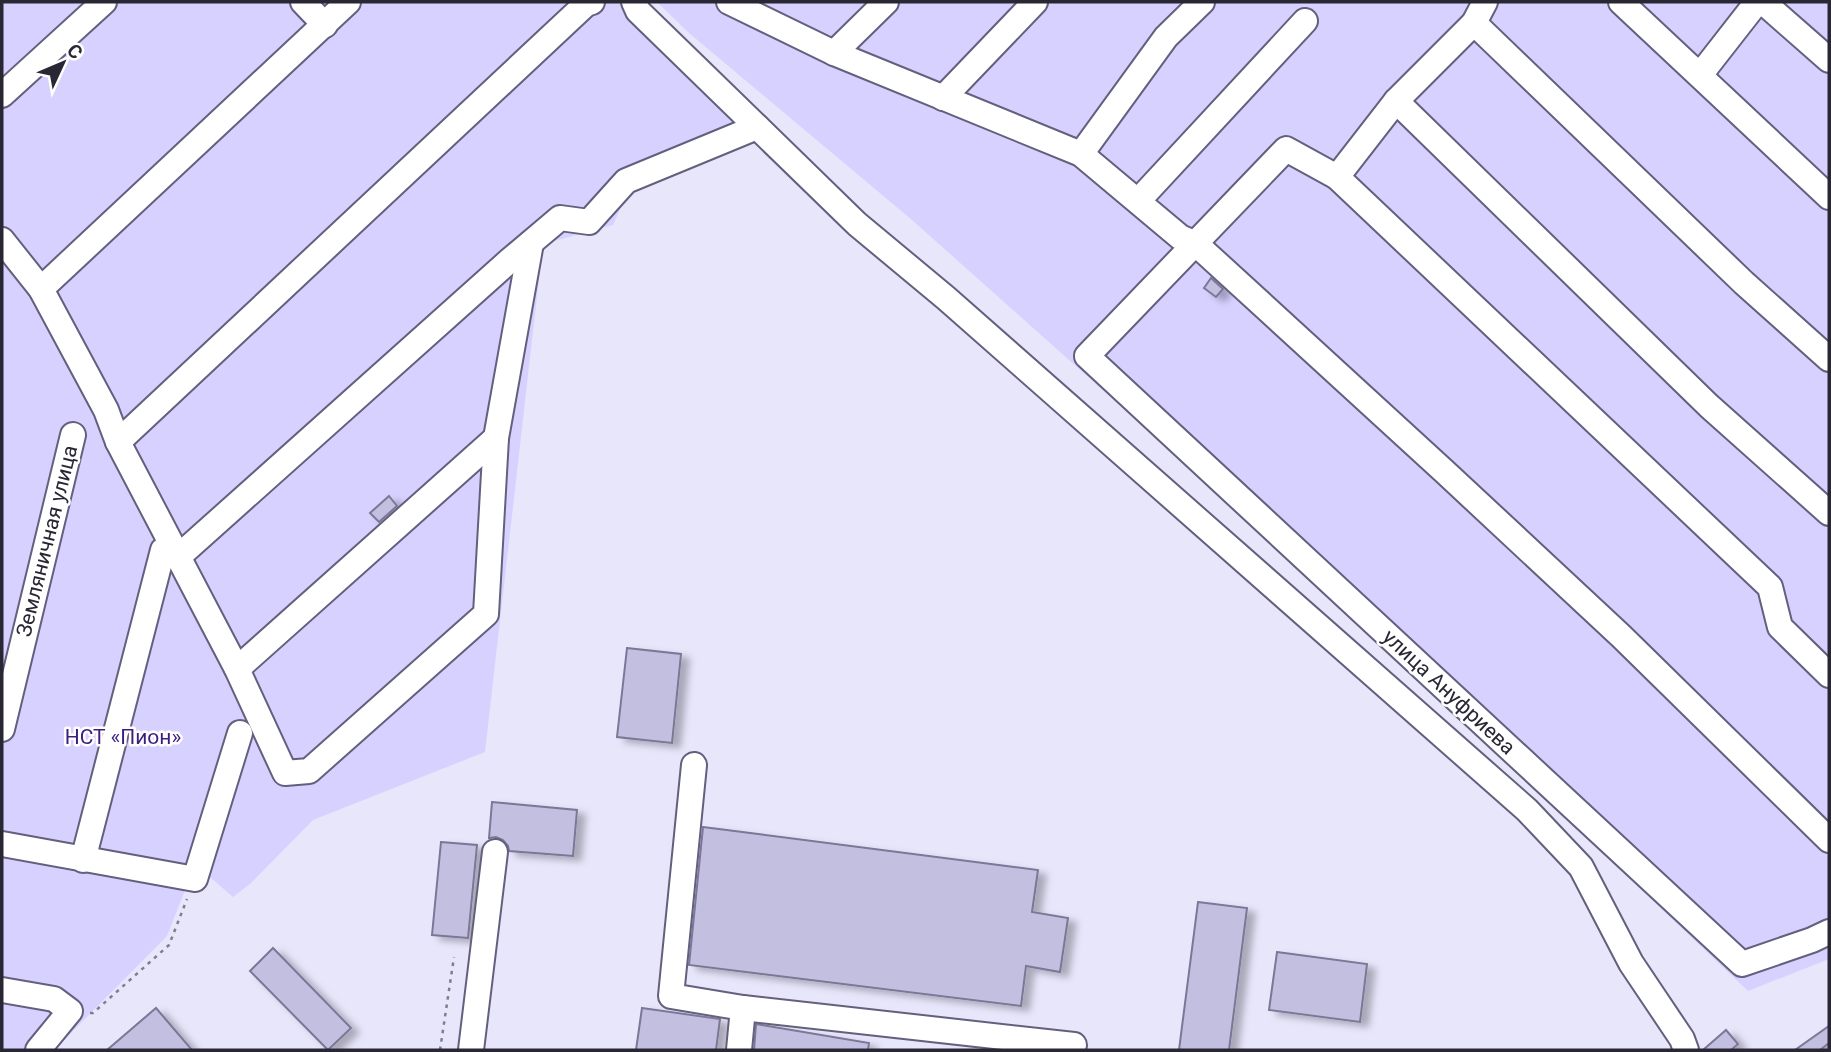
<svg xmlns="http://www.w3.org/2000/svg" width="1831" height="1052" viewBox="0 0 1831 1052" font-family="Roboto,sans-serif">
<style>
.green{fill:#d7d1ff}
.building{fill:#c3bfe0;stroke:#7b7796;stroke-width:2;filter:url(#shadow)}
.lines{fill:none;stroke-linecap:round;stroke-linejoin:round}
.minor-casing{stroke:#635f7d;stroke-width:28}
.path{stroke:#7f7d8e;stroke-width:2.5;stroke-dasharray:3.5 5;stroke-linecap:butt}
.minor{stroke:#fff;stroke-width:24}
.labels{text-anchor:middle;stroke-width:5;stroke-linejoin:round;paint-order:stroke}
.street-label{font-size:21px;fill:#292734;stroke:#fff}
.park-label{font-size:21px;fill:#3d1d7f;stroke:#fff}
</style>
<defs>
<filter id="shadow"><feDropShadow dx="8" dy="4.5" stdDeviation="3.5" flood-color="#0004"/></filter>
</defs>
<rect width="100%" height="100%" fill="#e8e6fb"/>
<g class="green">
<polygon points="2,2 626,2 740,123 632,182 613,225 543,244 485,752 313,820 250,884 233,897 211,878 2,837"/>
<polygon points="657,2 1829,2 1829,959 1748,991 1308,573 912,220 689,33"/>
<polygon points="2,853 187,885 167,936 54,1050 2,1050"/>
</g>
<g class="building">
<polygon points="1211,278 1223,289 1216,297 1204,288"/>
<polygon points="389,496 397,506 379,522 370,513"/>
<polygon points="627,648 681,654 672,743 617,737"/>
<polygon points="492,802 577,810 573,856 509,851 508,846 503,840 496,837 489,838"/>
<polygon points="703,827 1038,870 1032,912 1068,918 1060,972 1026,966 1021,1006 689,965"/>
<polygon points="441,842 477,845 468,938 432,935"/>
<polygon points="1198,902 1247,908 1229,1050 1179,1050"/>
<polygon points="273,948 351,1028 328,1050 250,971"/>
<polygon points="1277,952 1367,964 1360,1022 1269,1010"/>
<polygon points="156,1008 192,1050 107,1050"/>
<polygon points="642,1008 720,1019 716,1050 636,1050"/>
<polygon points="756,1024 869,1043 868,1050 754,1050"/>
<polygon points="1829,1026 1829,1043 1820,1050 1795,1050"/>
<polygon points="1726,1030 1738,1044 1731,1050 1703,1050"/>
</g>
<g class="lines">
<g class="minor-casing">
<g id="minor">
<polyline points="303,2 325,25"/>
<polyline points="634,2 638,11 857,224 946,298 1527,810 1581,867 1631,963 1682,1039 1686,1050"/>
<polyline points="729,2 834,53 1081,154 1180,237 1196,244 1445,472 1621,636 1829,840"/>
<polyline points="1621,2 1829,197"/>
<polyline points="1763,2 1829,60"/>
<polyline points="1474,23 1744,283 1829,359"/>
<polyline points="834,53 886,2"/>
<polyline points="1700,75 1757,2"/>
<polyline points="2,95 104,2"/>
<polyline points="943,98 1035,2"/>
<polyline points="1396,101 1709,406 1829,513"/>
<polyline points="1081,154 1166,37 1202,2"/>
<polyline points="1337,177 1396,101 1474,23 1485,2"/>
<polyline points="1138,201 1305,21"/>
<polyline points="2,240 41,289 106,410 118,442 237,669 285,773 309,771 486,614 496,438 531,243"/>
<polyline points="41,289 348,2"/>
<polyline points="118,442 586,4 592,2"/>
<polyline points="178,557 509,261 560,218 589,222 626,181 757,127"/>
<polyline points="237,669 496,438"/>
<polyline points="1829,675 1780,627 1770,587 1337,177 1286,149 1087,356 1742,964 1812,940 1829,932"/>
<polyline points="2,729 73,435"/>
<polyline points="694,765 671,996 743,1008 739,1050"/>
<polyline points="2,844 195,879 240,733"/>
<polyline points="83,860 163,550"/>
<polyline points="2,990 54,999 70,1011 38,1050"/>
<polyline points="743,1008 1074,1045"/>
<polyline points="471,1050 495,852"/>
</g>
</g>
<g class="path">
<polyline points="90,1013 93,1013 169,945 187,899"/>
<polyline points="440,1050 454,957"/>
</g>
<use href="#minor" class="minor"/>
</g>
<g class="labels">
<g class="street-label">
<text transform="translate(47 541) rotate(-76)" y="7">Земляничная улица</text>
<text transform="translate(1449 692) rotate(43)" y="7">улица Ануфриева</text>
</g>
<g class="park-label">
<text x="123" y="744">НСТ «Пион»</text>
</g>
</g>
<rect width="1831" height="1052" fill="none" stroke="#292734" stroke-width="7"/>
<g transform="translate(63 63) rotate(46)" stroke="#ffffff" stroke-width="5" paint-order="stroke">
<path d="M0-5L12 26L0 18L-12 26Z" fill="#292734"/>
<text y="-10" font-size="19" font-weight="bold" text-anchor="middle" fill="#292734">С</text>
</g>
</svg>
